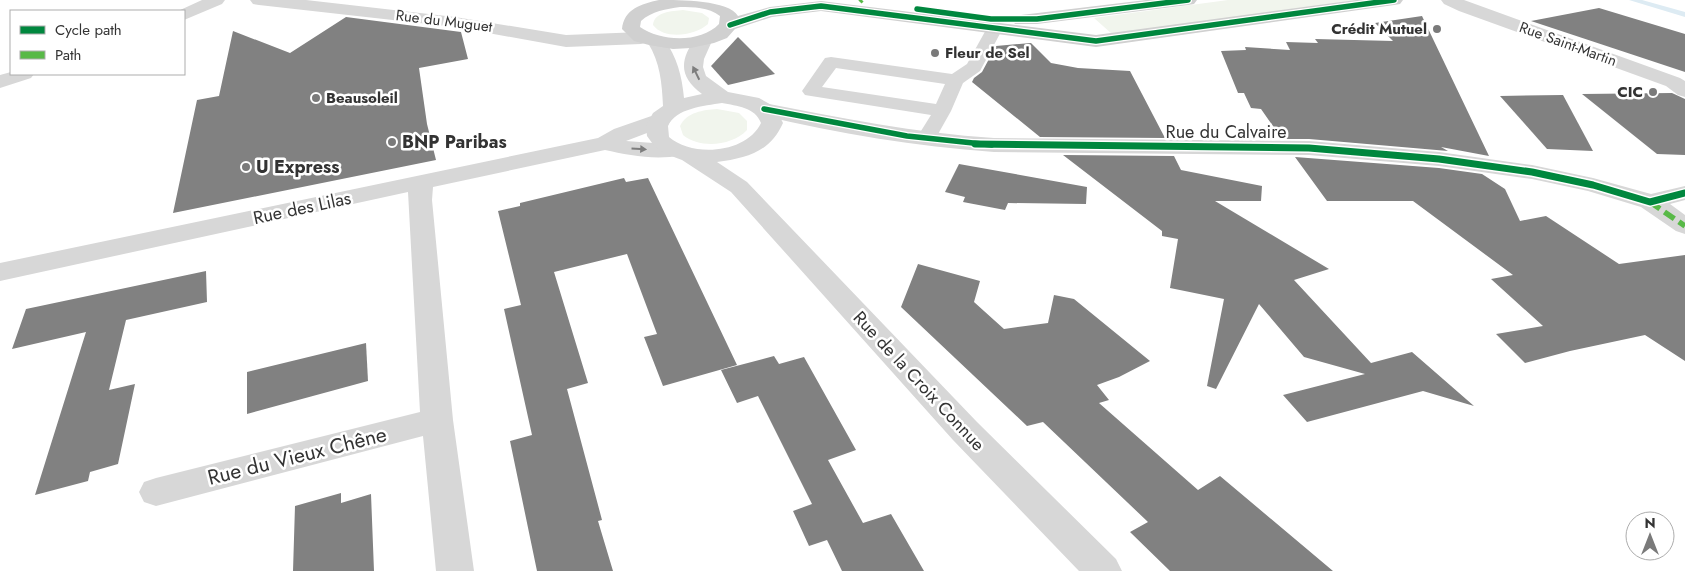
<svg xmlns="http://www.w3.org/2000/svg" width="1685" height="571" viewBox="0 0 1685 571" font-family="Jost,sans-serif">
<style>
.green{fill:#f1f5ed}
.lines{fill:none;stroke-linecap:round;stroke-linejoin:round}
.stream{fill:#ddebf3;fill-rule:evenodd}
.building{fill:#818181}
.service{fill:#d7d7d7;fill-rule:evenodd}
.minor{fill:#d7d7d7;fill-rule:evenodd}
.tertiary{fill:#d7d7d7;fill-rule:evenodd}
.secondary{fill:#d0d0d0;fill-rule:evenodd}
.quiet-far1{stroke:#58b947;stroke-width:4.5;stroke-dasharray:9 4.5;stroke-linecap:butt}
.quiet{stroke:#58b947;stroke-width:5.5;stroke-dasharray:12 5.5;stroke-linecap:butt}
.cycleway-far1-casing{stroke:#fff;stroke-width:8}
.cycleway-casing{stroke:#fff;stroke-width:10}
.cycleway-far1{stroke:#00873e;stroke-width:5.5}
.cycleway{stroke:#00873e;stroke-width:7}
.oneway{fill:#7d7d7d}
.poi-dot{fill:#7a7a7a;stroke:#fff;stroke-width:2}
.labels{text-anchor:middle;stroke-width:5;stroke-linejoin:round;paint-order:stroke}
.far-street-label{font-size:15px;fill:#333;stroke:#fff}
.far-poi-label{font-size:15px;font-weight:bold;fill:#333;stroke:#fff;text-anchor:end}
.street-label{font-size:18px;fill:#333;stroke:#fff}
.poi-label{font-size:18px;font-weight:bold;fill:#333;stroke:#fff;text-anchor:start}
.near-street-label{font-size:21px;fill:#333;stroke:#fff}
</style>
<rect width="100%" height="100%" fill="#fff"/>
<g class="green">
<polygon points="1228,0 1358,0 1112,34 1094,18"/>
<path d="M 683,10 L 702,13 L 709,18 L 708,24 C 695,36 664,40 653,25 C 654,12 672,11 683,10 Z"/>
<path d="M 717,109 L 739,113 L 747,121 L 747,130 C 732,146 700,149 683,135 L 680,126 C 687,112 703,110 717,109 Z"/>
</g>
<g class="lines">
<polygon class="stream" points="1629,0 1642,0 1685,12 1685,17"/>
</g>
<g class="building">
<polygon points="1599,8 1685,34 1685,72 1531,21"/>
<polygon points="1422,16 1489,156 1441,147 1448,151 1309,139 1282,139 1261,109 1251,108 1244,93 1238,93 1221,51 1246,50 1245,47 1290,50 1286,42 1318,43 1315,39 1393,41 1375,23"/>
<polygon points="346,17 461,32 468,59 419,68 427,124 436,160 173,213 197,100 219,96 233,31 290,53"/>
<polygon points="738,37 775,74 728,85 711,66"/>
<polygon points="1031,43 1051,63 1078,68 1130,71 1165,138 1040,137 972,82 974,78 982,72 996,46"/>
<polygon points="1672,93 1685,99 1685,155 1657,154 1582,94"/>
<polygon points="1563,95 1593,151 1547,149 1500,96"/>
<polygon points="1063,155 1174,156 1181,170 1262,186 1261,201 1215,201 1329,269 1294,280 1371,363 1412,352 1474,406 1423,391 1307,422 1283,395 1365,374 1304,357 1259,304 1216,389 1207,386 1224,299 1170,288 1178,239 1162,236 1162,231"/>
<polygon points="1295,157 1439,168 1482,174 1505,189 1520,221 1546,216 1619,264 1685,255 1685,361 1645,335 1570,351 1525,363 1496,334 1543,326 1491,279 1513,275 1413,201 1327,201"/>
<polygon points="959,164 1087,187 1086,204 1008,203 1005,210 963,202 965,197 945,192"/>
<polygon points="624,178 626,182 648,178 737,365 663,386 644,337 657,334 627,254 554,272 588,383 567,389 602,520 598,521 613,571 537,571 510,441 532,435 504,309 521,305 498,211 520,206 520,203"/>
<polygon points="918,264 980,281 974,302 1004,329 1048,323 1054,295 1074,299 1150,361 1119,377 1097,385 1109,400 1099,403 1198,490 1220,476 1333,571 1170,571 1130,532 1148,522 1043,422 1027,426 901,307"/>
<polygon points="206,271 207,302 126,320 109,390 135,384 118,464 90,472 88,481 35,495 86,332 12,349 26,309"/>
<polygon points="366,343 368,381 247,414 247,372"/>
<polygon points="774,356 779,364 804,357 856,450 828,460 863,523 891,514 924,571 842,571 827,540 809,546 793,511 812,504 758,396 737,403 721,370"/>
<polygon points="341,493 341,503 371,494 374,571 293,571 295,506"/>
</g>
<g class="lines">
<path class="service" d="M 995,23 L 1001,25 L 1003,28 L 980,71 L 963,83 L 951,111 L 933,143 L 926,145 L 919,143 L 916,139 L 931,115 L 811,96 L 805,95 L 802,91 L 825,58 L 831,57 L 952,74 L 967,64 L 987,28 L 989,25 ZM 836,68 L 945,84 L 936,104 L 822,87 Z"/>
<g class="minor">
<polygon points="202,0 225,0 222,4 184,20 184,11 178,11"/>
<polygon points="1441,0 1464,0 1680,78 1685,81 1685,97 1678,95 1666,86 1459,11 1444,4"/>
<polygon points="11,72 11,74 34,74 31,78 0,88 0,75"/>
<path d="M 764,103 C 840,118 916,133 994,138 L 1309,141 L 1439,152 L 1532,165 L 1593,178 L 1651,194 L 1685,186 L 1685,200 L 1670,204 L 1685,215 L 1685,234 L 1676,231 L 1641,207 L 1588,191 L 1532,179 L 1439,166 L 1309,155 L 994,152 C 914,146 834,133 756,114 L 753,109 L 756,104 Z"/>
<path d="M 660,113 L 668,115 L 671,120 L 668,125 L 626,141 L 681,145 L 684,150 L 681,155 C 657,161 628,155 605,150 L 433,187 L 432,200 L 453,420 L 474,571 L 436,571 L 423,436 L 156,506 L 144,502 L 139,492 L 144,482 L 156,478 L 420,412 L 408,192 L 0,281 L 0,263 L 598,138 L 614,129 Z"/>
</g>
<g class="tertiary">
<polygon points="250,0 306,0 455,17 566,35 641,32 648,34 650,38 648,42 641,44 566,47 455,27 259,5 253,4"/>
<path d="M 703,35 L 710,37 L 712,41 L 704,59 L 703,67 L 706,76 L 728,92 L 759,98 L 775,107 L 783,123 C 770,152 747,158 717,162 L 747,182 L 977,422 L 1116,559 L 1122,571 L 1079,571 L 953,440 L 731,192 L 682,160 L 666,154 L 655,147 L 647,136 L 646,126 L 653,113 L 663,106 C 662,83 660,62 648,43 L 650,39 L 657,37 L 664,39 C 677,57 682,76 684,98 L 702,94 C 678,76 680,60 696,37 ZM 722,103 C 737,106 755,107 761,123 C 747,153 693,158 669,137 L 668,126 C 676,108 704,106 722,103 Z"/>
</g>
<g class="secondary">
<path d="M 659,0 C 680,0 729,0 738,16 L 770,7 L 821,1 L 1096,35 L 1356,0 L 1403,0 L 1400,4 L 1394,5 L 1096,47 L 821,11 L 772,17 L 735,29 L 727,38 L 714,43 L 691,48 L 673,49 L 649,45 L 634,41 L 622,29 C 624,9 641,4 659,0 ZM 680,7 C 694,7 708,7 720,16 L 719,24 C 701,43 661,42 640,27 L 641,21 C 652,11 666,9 680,7 Z"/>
<polygon points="1146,0 1197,0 1194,4 1188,5 1037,24 1015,24 1012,20 1015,16 1021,15"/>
</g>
<polyline class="quiet-far1" points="860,2 862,0"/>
<polyline class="quiet" points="1650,202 1685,226"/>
<g class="cycleway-far1-casing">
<g id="cycleway-far1">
<polyline points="917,9 991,19 1037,19 1188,0"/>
<polyline points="730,25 770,12 821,6 1096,41 1394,0"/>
<polyline points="764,109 907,136 992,145"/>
</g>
</g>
<g class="cycleway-casing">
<polyline id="cycleway" points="975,144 1309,148 1439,159 1532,172 1593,185 1650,202 1685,193"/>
</g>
<use href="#cycleway-far1" class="cycleway-far1"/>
<use href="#cycleway" class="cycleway"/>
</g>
<defs><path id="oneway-solid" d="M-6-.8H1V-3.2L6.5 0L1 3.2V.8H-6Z" transform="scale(1.25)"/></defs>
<g class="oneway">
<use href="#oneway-solid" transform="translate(696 73) rotate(-116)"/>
<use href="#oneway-solid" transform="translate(639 149) rotate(3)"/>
</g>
<g class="poi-dot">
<circle cx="1437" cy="29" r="5"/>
<circle cx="935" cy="53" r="5"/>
<circle cx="1653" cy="92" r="5"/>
<circle cx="316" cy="98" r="5"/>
<circle cx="392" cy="142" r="5"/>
<circle cx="246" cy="167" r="5"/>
</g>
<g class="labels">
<g class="far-street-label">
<text transform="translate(444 21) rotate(7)" y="5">Rue du Muguet</text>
<text transform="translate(1568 44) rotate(20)" y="5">Rue Saint-Martin</text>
</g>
<g class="far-poi-label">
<text x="1427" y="34">Crédit Mutuel</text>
<text x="945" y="58" text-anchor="start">Fleur de Sel</text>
<text x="1643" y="97">CIC</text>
<text x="326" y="103" text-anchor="start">Beausoleil</text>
</g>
<g class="street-label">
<text x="1226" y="138">Rue du Calvaire</text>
<text transform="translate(302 208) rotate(-12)" y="6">Rue des Lilas</text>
<text transform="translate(919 381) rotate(47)" y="6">Rue de la Croix Connue</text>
</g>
<g class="poi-label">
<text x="402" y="148">BNP Paribas</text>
<text x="256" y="173">U Express</text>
</g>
<g class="near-street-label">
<text transform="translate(297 456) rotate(-14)" y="7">Rue du Vieux Chêne</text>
</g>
</g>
<rect x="10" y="10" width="175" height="65" fill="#ffffff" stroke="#adadad"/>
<rect x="20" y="26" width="25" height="8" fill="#00873e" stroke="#adadad"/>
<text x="55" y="35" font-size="15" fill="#333333">Cycle path</text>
<rect x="20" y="51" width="25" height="8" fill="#58b947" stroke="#adadad"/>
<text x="55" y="60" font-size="15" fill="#333333">Path</text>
<g transform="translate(1650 536)"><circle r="24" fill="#ffffff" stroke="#adadad"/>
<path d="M0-4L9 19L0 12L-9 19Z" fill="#7a7a7a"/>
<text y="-8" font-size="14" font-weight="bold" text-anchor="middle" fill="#333333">N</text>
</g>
</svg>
